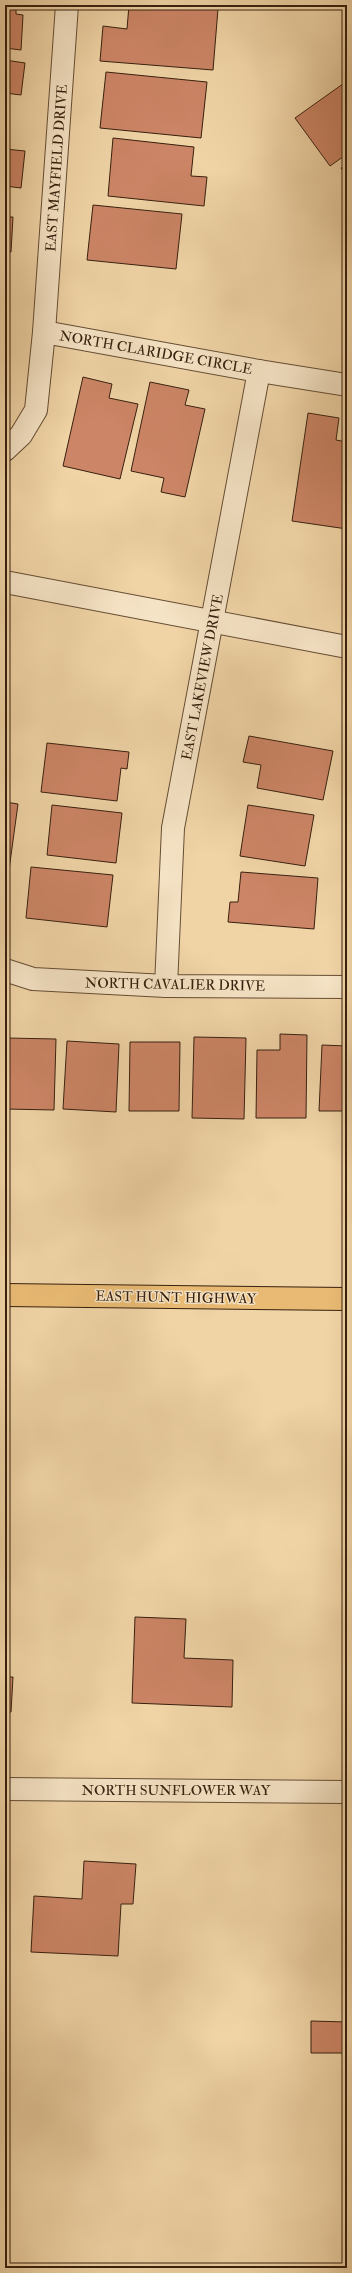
<svg xmlns="http://www.w3.org/2000/svg" width="352" height="2273" viewBox="0 0 352 2273" font-family="'IM FELL Double Pica',serif">
<style>
.building{fill:#cc8566;stroke:#37200e}
.lines{fill:none;stroke-linecap:round;stroke-linejoin:round}
.minor-casing{stroke:#654d34;stroke-width:24}
.major-casing{stroke:#37200e;stroke-width:24}
.minor{stroke:#f5e3c5;stroke-width:22}
.major{stroke:#e8ba73;stroke-width:22}
.labels{text-anchor:middle;stroke-width:3;stroke-linejoin:round;paint-order:stroke}
.street-label{font-size:14px;fill:#37200e;stroke:#f5e3c5}
</style>
<rect width="100%" height="100%" fill="#f0d4a6"/>
<filter id="stains"><feTurbulence type="fractalNoise" baseFrequency=".005" numOctaves="4"/><feColorMatrix values="0 0 0 0 .2 0 0 0 0 .09 0 0 0 0 .02 0 0 0 .5 -.17"/></filter>
<radialGradient id="worn" r=".72"><stop offset=".6" stop-color="#630" stop-opacity="0"/><stop offset="1" stop-color="#630" stop-opacity=".3"/></radialGradient>
<g class="building">
<polygon points="5,5 16,5 16,14 23,15 21,50 5,48"/>
<polygon points="129,5 173,5 218,9 213,70 100,61 103,26 127,29"/>
<polygon points="5,60 25,63 21,95 5,93"/>
<polygon points="106,72 207,82 201,138 100,128"/>
<polygon points="347,81 347,154 330,166 295,118"/>
<polygon points="113,138 194,147 191,176 207,177 204,206 108,196"/>
<polygon points="5,149 25,151 21,188 5,186"/>
<polygon points="347,164 347,176 341,168"/>
<polygon points="93,205 182,214 176,269 87,260"/>
<polygon points="5,217 13,217 11,252 5,252"/>
<polygon points="83,377 112,384 109,398 138,404 120,479 63,466"/>
<polygon points="150,382 189,390 185,405 205,409 185,497 161,492 164,478 131,471"/>
<polygon points="308,413 339,418 336,440 347,442 347,529 292,521"/>
<polygon points="249,736 333,751 323,800 257,788 261,765 243,762"/>
<polygon points="47,743 129,752 127,769 121,768 117,801 41,792"/>
<polygon points="5,802 18,804 9,870 5,870"/>
<polygon points="52,805 122,813 116,863 47,855"/>
<polygon points="248,805 314,815 305,866 240,856"/>
<polygon points="347,864 347,923 344,922"/>
<polygon points="31,867 113,875 107,927 26,918"/>
<polygon points="241,872 318,878 314,929 228,922 230,902 238,902"/>
<polygon points="280,1034 307,1035 306,1118 256,1118 257,1050 280,1050"/>
<polygon points="194,1037 246,1038 244,1119 192,1118"/>
<polygon points="7,1038 56,1039 54,1110 6,1109"/>
<polygon points="67,1041 119,1044 116,1112 63,1109"/>
<polygon points="130,1042 180,1042 179,1111 129,1111"/>
<polygon points="322,1045 347,1046 347,1111 319,1111"/>
<polygon points="135,1617 186,1619 184,1658 233,1660 232,1707 132,1703"/>
<polygon points="5,1677 13,1677 11,1712 5,1712"/>
<polygon points="84,1861 136,1864 133,1904 121,1904 118,1956 31,1952 34,1896 82,1899"/>
<polygon points="311,2021 347,2022 347,2053 311,2053"/>
</g>
<g class="lines">
<g class="minor-casing">
<g id="minor">
<polyline points="44,332 67,5"/>
<polyline points="5,450 21,435 36,410 44,332 259,371 347,385"/>
<polyline points="5,582 347,647"/>
<polyline points="5,970 33,979 166,986 347,987"/>
<polyline points="166,986 173,828 259,371"/>
<polyline points="5,1789 347,1792"/>
</g>
</g>
<g class="major-casing">
<polyline id="major" points="5,1295 347,1299"/>
</g>
<use href="#minor" class="minor"/>
<use href="#major" class="major"/>
</g>
<g class="labels">
<g class="street-label">
<text transform="translate(56 168) rotate(-86)" y="5">EAST MAYFIELD DRIVE</text>
<text transform="translate(156 352) rotate(10)" y="5">NORTH CLARIDGE CIRCLE</text>
<text transform="translate(202 677) rotate(-79)" y="5">EAST LAKEVIEW DRIVE</text>
<text transform="translate(175 984) rotate(1)" y="5">NORTH CAVALIER DRIVE</text>
<text transform="translate(176 1297) rotate(1)" y="5">EAST HUNT HIGHWAY</text>
<text x="176" y="1795">NORTH SUNFLOWER WAY</text>
</g>
</g>
<rect width="352" height="2273" fill="none" stroke="#f0d4a6" stroke-width="20"/>
<rect x="6" y="6" width="340" height="2261" fill="none" stroke="#37200e" stroke-width="2"/>
<rect x="10" y="10" width="332" height="2253" fill="none" stroke="#37200e"/>
<rect width="100%" height="100%" filter="url(#stains)"/>
<rect width="100%" height="100%" fill="url(#worn)"/>
</svg>
